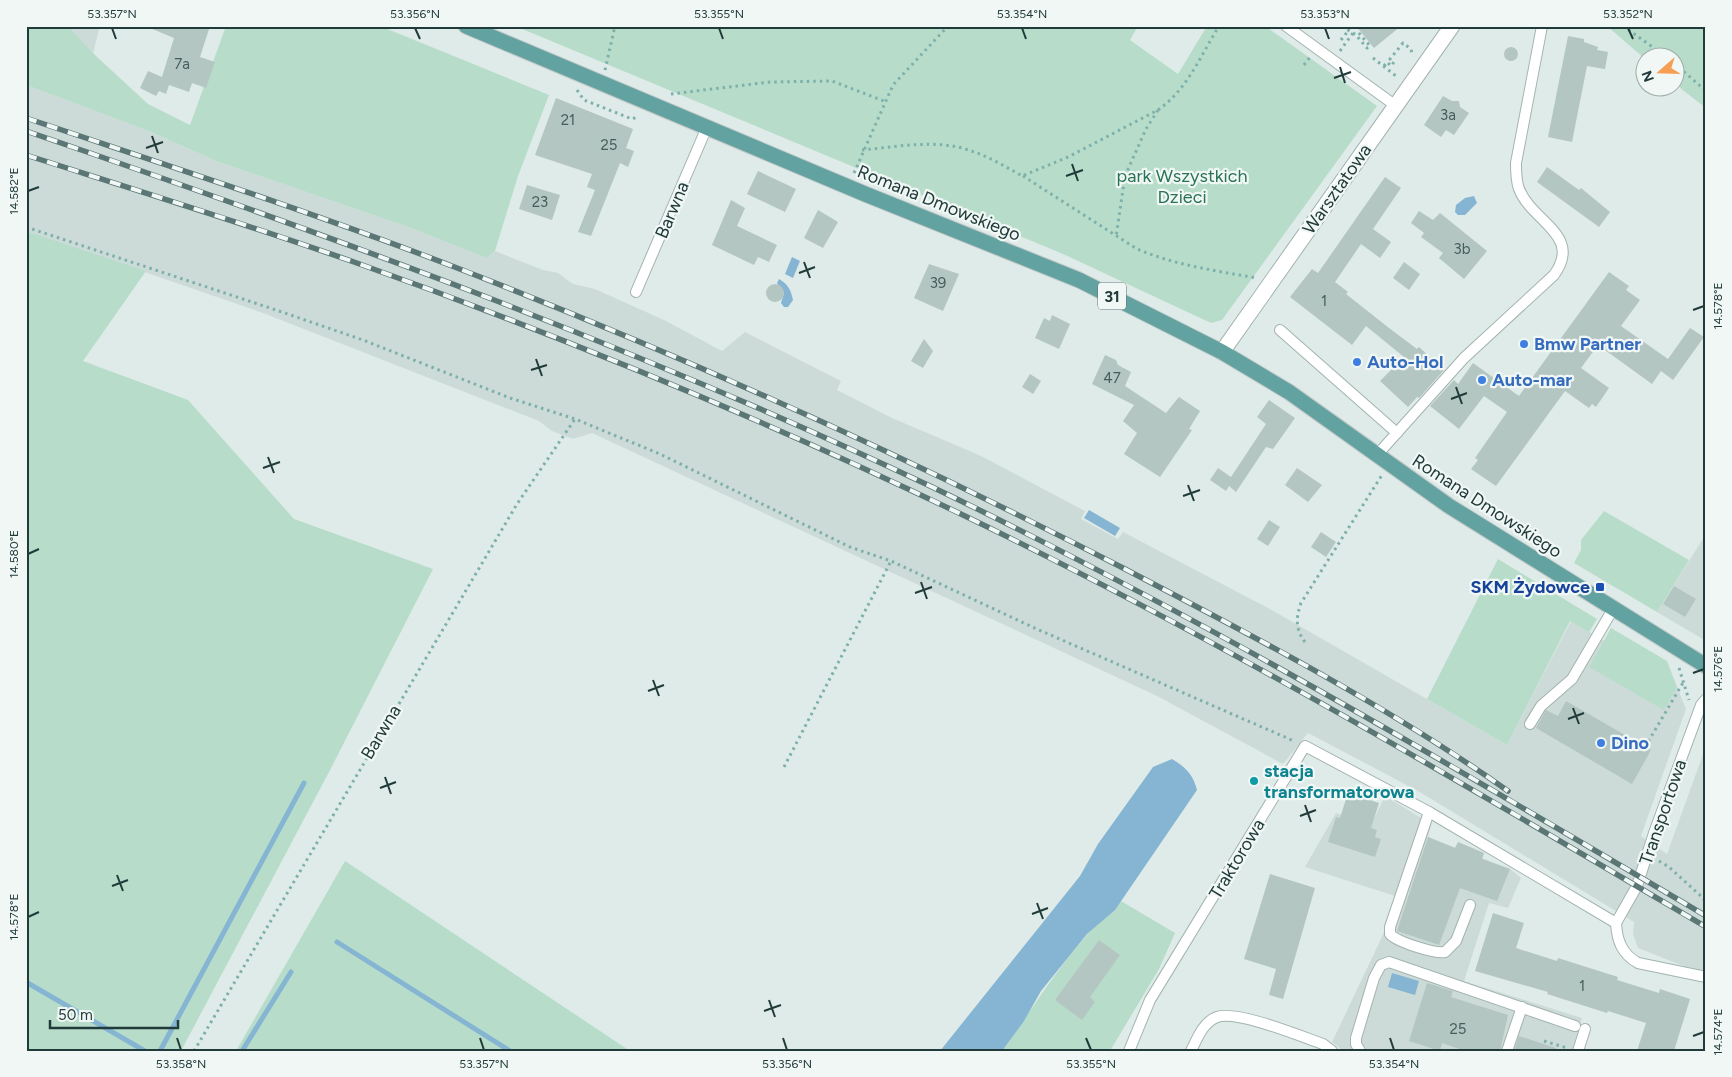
<svg xmlns="http://www.w3.org/2000/svg" width="1732" height="1077" viewBox="0 0 1732 1077" font-family="Figtree,sans-serif">
<style>
.built{fill:#cddbd8}
.green{fill:#b7ddca}
.water{fill:#85b5d2}
.lines{fill:none;stroke-linecap:round;stroke-linejoin:round}
.stream{stroke:#85b5d2;stroke-width:5}
.building{fill:#b4c6c2}
.service-casing{stroke:#a2b3b0;stroke-width:12}
.minor-casing{stroke:#a2b3b0;stroke-width:17}
.primary-casing{stroke:#c1c8c8;stroke-width:17}
.path{stroke:#7eb0ab;stroke-width:3;stroke-dasharray:2.5 4;stroke-linecap:butt}
.service{stroke:#fff;stroke-width:10}
.minor{stroke:#fff;stroke-width:15}
.primary{stroke:#62a2a0;stroke-width:15}
.rail-casing{stroke:#5a7776;stroke-width:5.5}
.rail{stroke:#f0f7f5;stroke-width:4;stroke-dasharray:11;stroke-linecap:butt}
.ticks{fill:none;stroke:#203b3a;stroke-width:2}
.shop-dot{fill:#3f7fe0;stroke:#f0f7f5;stroke-width:2}
.transit-dot{fill:#1a4fb4;stroke:#f0f7f5;stroke-width:2}
.culture-dot{fill:#0f9aa8;stroke:#f0f7f5;stroke-width:2}
.labels{text-anchor:middle;stroke-width:4.5;stroke-linejoin:round;paint-order:stroke}
.number-label{font-size:15px;fill:#455e5c}
.shield{fill:#f0f7f5;stroke:#5e7372;stroke-width:1}
.shield-label{font-size:16px;font-weight:bold;fill:#203b3a}
.park-label{font-size:18px;fill:#297356;stroke:#f0f7f5}
.street-label{font-size:18px;fill:#203b3a;stroke:#f0f7f5}
.shop-label{font-size:18px;font-weight:bold;fill:#366cbe;stroke:#f0f7f5;text-anchor:start}
.transit-label{font-size:18px;font-weight:bold;fill:#164399;stroke:#f0f7f5;text-anchor:end}
.culture-label{font-size:18px;font-weight:bold;fill:#0d838f;stroke:#f0f7f5;text-anchor:start}
.neatline{fill:none;stroke:#203b3a;stroke-width:2}
.ticks-label{font-size:12px;text-anchor:middle;fill:#203b3a}
</style>
<rect width="100%" height="100%" fill="#dfebe8"/>
<g class="built">
<polygon points="68,26 100,26 93,53"/>
<polygon points="26,85 151,132 216,161 411,228 486,258 495,251 543,270 558,273 573,284 595,289 664,320 722,351 745,332 841,381 837,390 892,418 979,455 1085,511 1081,519 1118,539 1123,532 1270,609 1507,745 1571,621 1675,683 1677,687 1686,709 1641,836 1667,854 1706,746 1706,975 1638,948 1633,934 1634,922 1418,791 1308,733 1283,764 1157,696 592,433 573,439 552,431 539,421 263,313 26,231"/>
<polygon points="1706,534 1706,641 1657,612"/>
<polygon points="1385,796 1431,824 1428,837 1456,848 1458,842 1484,853 1482,858 1510,869 1521,878 1508,908 1489,903 1464,981 1582,1018 1572,1051 1343,1051 1332,1042 1381,939 1398,897 1305,867 1336,813 1371,825"/>
</g>
<g class="green">
<polygon points="26,26 68,26 96,56 148,104 190,125 226,26 380,26 549,95 518,176 495,251 486,258 411,228 216,161 151,132 26,85"/>
<polygon points="515,26 1138,26 1130,40 1178,74 1207,26 1265,26 1377,106 1222,320 1211,323 1063,254"/>
<polygon points="1607,26 1706,26 1706,108 1675,84 1674,58 1644,58"/>
<polygon points="26,231 146,271 83,361 188,400 294,519 433,569 329,772 181,1051 26,1051"/>
<polygon points="1604,511 1689,560 1657,612 1574,563 1581,550 1581,540"/>
<polygon points="1498,559 1597,619 1589,632 1570,621 1507,745 1427,699"/>
<polygon points="1611,628 1667,661 1677,687 1664,710 1589,667"/>
<polygon points="345,861 630,1051 236,1051"/>
<path d="M 1121,901 L 1175,933 L 1159,969 L 1110,1051 L 1002,1051 C 1030,1013 1054,972 1086,936 C 1097,923 1111,915 1121,901 Z"/>
</g>
<g class="water">
<polygon points="1474,196 1477,203 1465,215 1458,215 1455,212 1456,205 1465,198"/>
<polygon points="792,257 800,261 793,278 785,274"/>
<path d="M 779,279 C 788,284 791,290 793,300 L 788,307 L 784,307 L 781,303 L 784,293 L 777,283 Z"/>
<polygon points="1089,510 1120,528 1115,536 1084,518"/>
<path d="M 1172,759 C 1185,767 1193,774 1197,790 L 1115,910 L 1087,934 L 1041,991 L 1024,1021 L 1002,1051 L 940,1051 L 1080,876 L 1098,844 L 1153,767 Z"/>
<polygon points="1392,973 1419,981 1415,995 1388,987"/>
</g>
<g class="lines">
<g class="stream">
<polyline points="337,942 510,1051"/>
<polyline points="26,982 145,1051"/>
<polyline points="160,1051 304,783"/>
<polyline points="242,1051 291,972"/>
</g>
</g>
<g class="building">
<polygon points="145,26 210,26 200,57 215,62 206,88 192,83 189,92 169,85 166,94 159,91 156,96 140,88 148,71 162,77 174,38"/>
<polygon points="1356,26 1401,26 1374,48"/>
<polygon points="1568,36 1584,39 1584,42 1598,47 1597,50 1608,52 1605,69 1587,66 1572,142 1548,137"/>
<circle cx="1511" cy="54" r="7"/>
<polygon points="1443,96 1452,101 1459,101 1460,107 1469,113 1454,135 1446,130 1441,137 1424,125"/>
<polygon points="556,98 633,129 626,148 634,151 628,167 620,163 591,236 578,232 595,190 587,187 592,174 535,155"/>
<polygon points="1547,167 1579,190 1581,188 1610,212 1599,227 1537,182"/>
<polygon points="758,171 796,189 785,212 747,194"/>
<polygon points="1385,177 1401,188 1373,229 1391,242 1380,258 1361,244 1335,282 1348,292 1346,294 1389,328 1417,349 1419,347 1444,370 1419,398 1417,397 1408,407 1380,381 1404,357 1366,326 1352,345 1290,297 1312,269 1318,273"/>
<polygon points="527,185 560,195 552,220 519,209"/>
<polygon points="731,200 745,208 737,226 777,245 769,262 758,257 754,265 712,245"/>
<polygon points="818,210 838,222 823,248 804,238"/>
<polygon points="1419,211 1433,220 1440,213 1487,251 1464,279 1439,258 1443,253 1421,237 1424,233 1411,223"/>
<polygon points="1404,262 1420,274 1409,290 1393,278"/>
<polygon points="929,264 959,274 943,311 914,298"/>
<polygon points="1609,272 1629,286 1626,290 1640,300 1621,326 1668,359 1690,328 1704,337 1673,380 1661,371 1652,384 1598,345 1581,368 1609,388 1596,407 1592,404 1589,408 1565,391 1496,486 1471,469 1478,460 1475,458 1507,412 1484,396 1459,429 1430,406 1454,380 1458,384 1473,363 1519,396"/>
<circle cx="775" cy="293" r="9"/>
<polygon points="1052,315 1070,324 1059,349 1035,338 1044,318 1050,321"/>
<polygon points="924,339 933,351 923,368 911,361"/>
<polygon points="1105,355 1116,360 1118,365 1131,372 1125,386 1166,413 1179,397 1200,411 1189,429 1192,430 1160,477 1124,454 1137,433 1123,421 1134,405 1092,384"/>
<polygon points="1030,374 1041,381 1033,394 1022,387"/>
<polygon points="1269,400 1295,418 1273,449 1266,447 1236,492 1229,486 1226,491 1210,480 1218,468 1231,477 1266,424 1257,417"/>
<polygon points="1297,468 1322,485 1308,502 1285,485"/>
<polygon points="1269,520 1280,527 1268,546 1257,539"/>
<polygon points="1321,532 1336,542 1326,557 1311,547"/>
<polygon points="1674,586 1696,599 1685,617 1663,604"/>
<polygon points="1566,701 1651,750 1632,784 1536,728 1546,710 1558,716"/>
<polygon points="1348,793 1379,803 1371,828 1377,830 1375,837 1381,839 1375,857 1328,842 1336,817 1340,818"/>
<polygon points="1428,837 1455,848 1458,842 1484,853 1482,859 1510,869 1497,901 1460,888 1439,945 1397,931"/>
<polygon points="1270,874 1315,888 1283,999 1269,995 1276,969 1244,959"/>
<polygon points="1493,913 1524,923 1516,948 1557,961 1558,958 1618,977 1617,980 1659,993 1660,989 1690,999 1674,1051 1637,1051 1646,1023 1608,1011 1607,1013 1547,994 1548,992 1475,971"/>
<polygon points="1099,940 1120,955 1090,997 1095,1002 1082,1020 1055,1000"/>
<polygon points="1427,983 1453,991 1451,997 1508,1015 1500,1051 1465,1051 1442,1043 1440,1051 1409,1041"/>
<polygon points="1519,1036 1556,1048 1555,1051 1514,1051"/>
</g>
<g class="lines">
<g class="service-casing">
<g id="service">
<polyline points="1286,26 1396,106"/>
<polyline points="636,292 707,127"/>
<polyline points="1280,330 1397,433"/>
<path d="M 1377,455 L 1464,358 L 1554,275 C 1583,235 1532,222 1519,189 C 1516,181 1516,171 1516,163 L 1542,26"/>
<polyline points="1530,724 1541,706 1572,679 1613,609"/>
<path d="M 1429,812 L 1390,927 L 1390,934 C 1397,942 1435,954 1445,952 L 1456,941 L 1470,905"/>
<polyline points="1616,923 1637,886 1654,833 1701,705 1706,699"/>
<path d="M 1616,923 C 1617,941 1622,954 1638,963 L 1706,977"/>
<polyline points="1129,1051 1150,1000 1305,746 1429,812 1616,923"/>
<path d="M 1191,1051 C 1197,1039 1203,1022 1217,1017 C 1237,1010 1300,1036 1323,1044 L 1332,1051"/>
<polyline points="1360,1051 1356,1044 1356,1038 1374,978 1381,965 1389,962 1575,1026"/>
<polyline points="1507,1051 1522,1007"/>
<polyline points="1578,1051 1585,1029"/>
</g>
</g>
<g class="minor-casing">
<polyline id="minor" points="1222,352 1452,26"/>
</g>
<g class="primary-casing">
<polyline id="primary" points="466,26 865,194 1079,280 1222,352 1289,392 1449,506 1706,666"/>
</g>
<g class="path">
<polyline points="1342,26 1356,35 1367,48 1370,46 1358,32"/>
<polyline points="1623,26 1668,58"/>
<polyline points="1341,40 1348,31"/>
<polyline points="1340,51 1353,33"/>
<polyline points="1373,58 1396,76 1397,75"/>
<polyline points="1674,63 1706,91"/>
<polyline points="1304,65 1310,57"/>
<polyline points="1384,66 1387,62 1391,66 1394,62 1390,59 1403,43 1411,49 1412,54"/>
<polyline points="605,70 615,26"/>
<polyline points="577,90 584,100 632,119 639,116"/>
<polyline points="671,94 770,82 832,81 884,101"/>
<path d="M 1158,110 C 1187,90 1201,55 1219,26"/>
<path d="M 862,150 C 894,147 931,140 962,148 C 984,154 1003,165 1022,176 L 1068,157 L 1158,110 L 1146,129 L 1125,176 L 1116,237"/>
<polyline points="854,173 893,85 948,26"/>
<path d="M 1023,176 L 1137,249 C 1175,265 1216,271 1257,278"/>
<polyline points="26,227 276,310 363,340 510,398 575,419 660,454 850,547 891,561 1039,630 1294,741"/>
<path d="M 1305,642 C 1295,629 1296,617 1301,603 L 1382,475"/>
<polyline points="1679,668 1689,700"/>
<polyline points="1645,747 1684,681"/>
<polyline points="784,767 891,561"/>
<polyline points="1659,861 1669,867 1703,898 1706,903"/>
<polyline points="1544,1041 1567,1048"/>
<polyline points="194,1051 517,504 575,419"/>
<polyline points="1436,1051 1436,1050"/>
</g>
<use href="#service" class="service"/>
<use href="#minor" class="minor"/>
<use href="#primary" class="primary"/>
<g class="rail-casing">
<g id="rail">
<path d="M 26,118 C 169,166 312,212 452,266 C 682,355 906,456 1125,569 C 1255,637 1388,706 1508,791"/>
<path d="M 26,131 C 333,236 637,347 930,486 C 1197,614 1451,765 1706,916"/>
<path d="M 26,155 C 136,190 246,224 354,262 C 562,336 766,420 965,516 C 1220,639 1462,783 1706,927"/>
</g>
</g>
<use href="#rail" class="rail"/>
</g>
<path class="ticks" d="M 112,28 L 116,39M 415,28 L 420,39M 719,28 L 723,39M 1022,28 L 1026,39M 1325,28 L 1329,39M 1628,28 L 1633,39M 1340,67 L 1345,83M 1334,78 L 1351,72M 152,136 L 158,153M 146,148 L 163,142M 1072,164 L 1078,181M 1066,176 L 1083,170M 28,191 L 39,187M 804,262 L 810,278M 799,273 L 815,267M 1693,310 L 1704,306M 536,359 L 542,376M 531,370 L 547,365M 1456,387 L 1462,404M 1451,399 L 1467,393M 268,457 L 274,473M 263,468 L 280,462M 1188,485 L 1194,501M 1183,496 L 1200,490M 28,554 L 39,549M 921,582 L 927,599M 915,593 L 932,587M 1693,673 L 1704,669M 653,680 L 659,696M 648,691 L 664,685M 1573,708 L 1579,724M 1568,719 L 1584,713M 385,777 L 391,794M 380,788 L 396,782M 1305,805 L 1311,822M 1300,816 L 1316,810M 117,875 L 123,891M 112,886 L 128,880M 1037,903 L 1043,919M 1032,914 L 1048,908M 28,917 L 39,912M 769,1000 L 775,1017M 764,1011 L 781,1005M 1693,1036 L 1704,1032M 177,1038 L 181,1050M 480,1038 L 484,1050M 783,1038 L 787,1050M 1086,1038 L 1091,1050M 1390,1038 L 1394,1050"/>
<g class="shop-dot">
<circle cx="1524" cy="344" r="5"/>
<circle cx="1357" cy="362" r="5"/>
<circle cx="1482" cy="380" r="5"/>
<circle cx="1601" cy="743" r="5"/>
</g>
<rect class="transit-dot" x="1595" y="582" width="10" height="10" rx="2.5"/>
<circle class="culture-dot" cx="1254" cy="781" r="5"/>
<g class="labels">
<g class="number-label">
<text x="182" y="69">7a</text>
<text x="1448" y="120">3a</text>
<text x="568" y="125">21</text>
<text x="609" y="150">25</text>
<text x="540" y="207">23</text>
<text x="1462" y="254">3b</text>
<text x="938" y="288">39</text>
<text x="1324" y="306">1</text>
<text x="1112" y="383">47</text>
<text x="1582" y="991">1</text>
<text x="1458" y="1034">25</text>
</g>
<rect class="shield" x="1098" y="282.5" width="28" height="27" rx="4"/>
<g class="shield-label">
<text x="1112" y="302">31</text>
</g>
<g class="park-label">
<text x="1182" y="182">park Wszystkich<tspan x="1182" dy="21">Dzieci</tspan></text>
</g>
<g class="street-label">
<text transform="translate(1337 189) rotate(-55)" y="6">Warsztatowa</text>
<text transform="translate(939 203) rotate(22)" y="6">Romana Dmowskiego</text>
<text transform="translate(672 210) rotate(-67)" y="6">Barwna</text>
<text transform="translate(1487 506) rotate(33)" y="6">Romana Dmowskiego</text>
<text transform="translate(381 732) rotate(-59)" y="6">Barwna</text>
<text transform="translate(1663 812) rotate(-71)" y="6">Transportowa</text>
<text transform="translate(1237 859) rotate(-59)" y="6">Traktorowa</text>
</g>
<g class="shop-label">
<text x="1534" y="350">Bmw Partner</text>
<text x="1367" y="368">Auto-Hol</text>
<text x="1492" y="386">Auto-mar</text>
<text x="1611" y="749">Dino</text>
</g>
<g class="transit-label">
<text x="1590" y="593">SKM Żydowce</text>
</g>
<g class="culture-label">
<text x="1264" y="777">stacja<tspan x="1264" dy="21">transformatorowa</tspan></text>
</g>
</g>
<rect width="1732" height="1077" fill="none" stroke="#f0f7f5" stroke-width="55"/>
<g transform="translate(1660 72) rotate(250)"><circle r="24" fill="#f0f7f5" stroke="#9dacaa"/>
<path d="M0-4L9 19L0 12L-9 19Z" fill="#f69f52"/>
<text y="-8" font-size="14" font-weight="bold" text-anchor="middle" fill="#203b3a">N</text>
</g>
<path d="M50 1020v8h128v-8" fill="none" stroke="#203b3a" stroke-width="2.5"/>
<text x="58" y="1020" font-size="15" fill="#203b3a" stroke="#f0f7f5" stroke-width="4" paint-order="stroke">50 m</text>
<rect x="28" y="28" width="1676" height="1022" class="neatline"/>
<g class="ticks-label">
<text x="112" y="18">53.357°N</text>
<text x="415" y="18">53.356°N</text>
<text x="719" y="18">53.355°N</text>
<text x="1022" y="18">53.354°N</text>
<text x="1325" y="18">53.353°N</text>
<text x="1628" y="18">53.352°N</text>
<text transform="translate(14 191) rotate(-90)" y="4">14.582°E</text>
<text transform="translate(1718 306) rotate(-90)" y="4">14.578°E</text>
<text transform="translate(14 554) rotate(-90)" y="4">14.580°E</text>
<text transform="translate(1718 669) rotate(-90)" y="4">14.576°E</text>
<text transform="translate(14 917) rotate(-90)" y="4">14.578°E</text>
<text transform="translate(1718 1032) rotate(-90)" y="4">14.574°E</text>
<text x="181" y="1068">53.358°N</text>
<text x="484" y="1068">53.357°N</text>
<text x="787" y="1068">53.356°N</text>
<text x="1091" y="1068">53.355°N</text>
<text x="1394" y="1068">53.354°N</text>
</g>
</svg>
